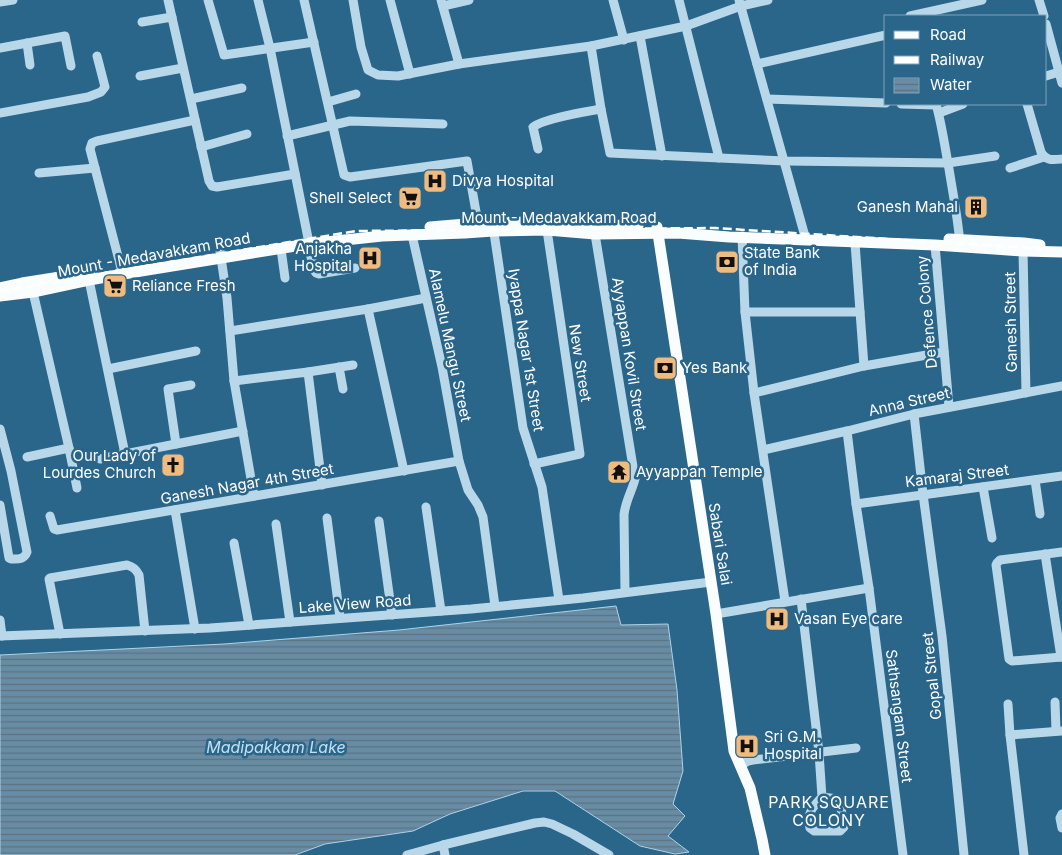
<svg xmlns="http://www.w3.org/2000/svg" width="1062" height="855" viewBox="0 0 1062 855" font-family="Inter,sans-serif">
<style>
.water{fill:url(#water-rules);stroke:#add3e9}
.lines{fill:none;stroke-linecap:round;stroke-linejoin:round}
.minor{stroke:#b8d7e9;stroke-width:9}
.major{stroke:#fafdfe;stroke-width:11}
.rail{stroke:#fff;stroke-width:2.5;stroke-dasharray:9 4;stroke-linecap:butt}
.labels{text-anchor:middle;stroke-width:5;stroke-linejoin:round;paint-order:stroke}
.poi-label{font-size:15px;fill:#fff;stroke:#2a658a;text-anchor:start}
.street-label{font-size:15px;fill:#fff;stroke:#2a658a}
.water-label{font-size:16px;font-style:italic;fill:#c4e0f0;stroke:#2a658a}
.neighbourhood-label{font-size:16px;letter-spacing:1px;fill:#fff;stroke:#2a658a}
</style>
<defs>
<pattern id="water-rules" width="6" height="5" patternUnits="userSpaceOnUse" patternTransform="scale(1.25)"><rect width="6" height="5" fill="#678ca4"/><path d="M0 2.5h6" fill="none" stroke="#5c7281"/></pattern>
</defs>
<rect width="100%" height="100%" fill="#2a658a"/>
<polygon class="water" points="616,606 621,625 668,624 677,690 683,771 673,804 685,816 668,836 689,852 675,854 640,846 555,791 523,791 450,814 413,831 325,844 295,855 0,855 0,655 224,644 399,630"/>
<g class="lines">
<g class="minor">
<polyline points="168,0 209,181 212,186 217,187 295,174"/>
<polyline points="208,0 224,55 314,42"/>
<polyline points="258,0 270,48 308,238"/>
<polyline points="304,0 344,175 350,177 467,161 478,223"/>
<polyline points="353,0 361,47 368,70 378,75 398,76 459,64 591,46 686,26 741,6 768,0"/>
<polyline points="390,0 410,74"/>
<polyline points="441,0 459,64"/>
<polyline points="613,0 624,40"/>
<polyline points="679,0 719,158"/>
<polyline points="739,0 806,240"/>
<polyline points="1039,0 1044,16"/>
<polyline points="0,2 13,0"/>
<polyline points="443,6 469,0"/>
<polyline points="910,16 982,0"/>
<polyline points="142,22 172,17"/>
<polyline points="1046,24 1062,83"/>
<polyline points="640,36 662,156"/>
<polyline points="27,43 30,65"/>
<polyline points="591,46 601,109 610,153 785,161 948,163 995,156"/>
<polyline points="0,48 65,36 71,66"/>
<polyline points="757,64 886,35"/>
<polyline points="140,76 183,68"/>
<polyline points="1046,76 1062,71"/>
<polyline points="191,99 242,88"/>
<polyline points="767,99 886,103"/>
<polyline points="328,102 356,94"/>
<polyline points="901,104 936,105"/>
<path d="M 936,104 C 942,125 945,148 949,169 C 953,194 958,219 960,244"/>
<path d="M 1027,104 L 1041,152 C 1046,161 1052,160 1062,159"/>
<polyline points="0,113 88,97 101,92 105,87 97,56"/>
<polyline points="939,113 963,104"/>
<polyline points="287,136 350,121 443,124"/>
<polyline points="201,147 247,134"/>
<path d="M 538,149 L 533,127 C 545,118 585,112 601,109"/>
<polyline points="1010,168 1044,157"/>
<polyline points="39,173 95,168"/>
<polyline points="493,226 523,428 542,487 559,600"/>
<path d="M 595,234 L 635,479 C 632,491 625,502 624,515 L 625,592"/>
<polyline points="412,235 442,367 459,461 468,490 478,505 483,517 495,606"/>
<polyline points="742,236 745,312 754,393 785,601"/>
<polyline points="855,243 864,366"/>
<polyline points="308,244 314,270 316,273 319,274 355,268"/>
<polyline points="935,245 949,407"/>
<polyline points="281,249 285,278"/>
<polyline points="220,251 227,298 234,381 254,496"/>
<polyline points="1023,251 1026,393"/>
<polyline points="121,268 90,149 92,143 97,141 195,120"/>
<polyline points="89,280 125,454 176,444"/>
<polyline points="33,292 69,448 77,488"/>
<polyline points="745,312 860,312"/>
<polyline points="230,331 368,309"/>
<polyline points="339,367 343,389"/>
<polyline points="108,369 196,351"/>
<polyline points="308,372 353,365"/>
<polyline points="234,381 308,372 322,485"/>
<polyline points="191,385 168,389 176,444 243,431"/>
<polyline points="754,393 864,366 944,352"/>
<polyline points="914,414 923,494 942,636 964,855"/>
<path d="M 0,429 L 11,471 L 27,552 C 24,560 18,559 11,559 L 9,558 L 0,505"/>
<polyline points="847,431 856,504 869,588 903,855"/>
<polyline points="763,450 847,431 914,414 1062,386"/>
<polyline points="27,457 69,448"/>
<polyline points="100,459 125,454"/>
<polyline points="534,464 580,454 547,230"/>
<polyline points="404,471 368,309 426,298"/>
<polyline points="1035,480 1040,514"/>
<polyline points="983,487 992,538"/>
<polyline points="856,504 1062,476"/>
<polyline points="426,507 441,611"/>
<polyline points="175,510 195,629"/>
<polyline points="50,516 54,529 57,530 459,461"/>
<polyline points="327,518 340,618"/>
<polyline points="379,521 392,615"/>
<polyline points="276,524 290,622"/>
<polyline points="234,543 249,625"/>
<polyline points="1062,552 1000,560 997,563 996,565 1009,659 1012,661 1062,657"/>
<polyline points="1045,554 1061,657"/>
<path d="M 801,599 L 819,753 L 822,797 L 838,799 L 840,802 L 844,827 L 840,831 L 814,831 L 810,828 C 806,813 813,807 822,797"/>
<polyline points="716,614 869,588"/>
<polyline points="0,620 2,636"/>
<path d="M 60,634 L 49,579 L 50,578 L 127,565 C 133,567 136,569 139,575 L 145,631"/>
<polyline points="0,636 210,628 471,609 583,598 711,582"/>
<polyline points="1055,702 1056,731"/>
<polyline points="1008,704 1010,735 1024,855"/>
<polyline points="1010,735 1062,731"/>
<polyline points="741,765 748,761 753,760 856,748"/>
<polyline points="1062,814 1060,818 1062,828"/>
<polyline points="443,845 445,855"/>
<polyline points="407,855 443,845 535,823 544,822 552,824 573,834 609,855"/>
</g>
<g class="major">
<polyline points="430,227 478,223 528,222 638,226"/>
<polyline points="657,227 716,614 734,751 750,788 762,839 765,855"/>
<polyline points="949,239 1024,243 1040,245"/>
<polyline points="0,288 22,283 92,272"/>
<polyline points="0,296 33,292 89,280 141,271 308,244 382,236 465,233 493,231 547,230 595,234 678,233 729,237 935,245 1023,251 1062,252"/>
</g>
<g class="rail">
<polyline points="0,284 61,273 96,267"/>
<polyline points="0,292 61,280 356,231 715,228 1062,250"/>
</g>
</g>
<defs>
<g id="hospital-square" transform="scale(1.25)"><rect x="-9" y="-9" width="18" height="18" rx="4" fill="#efbb7f" stroke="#2a658a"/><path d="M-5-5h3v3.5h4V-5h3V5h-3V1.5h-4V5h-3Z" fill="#111"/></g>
<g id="supermarket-square" transform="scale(1.25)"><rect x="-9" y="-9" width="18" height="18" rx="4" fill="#efbb7f" stroke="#2a658a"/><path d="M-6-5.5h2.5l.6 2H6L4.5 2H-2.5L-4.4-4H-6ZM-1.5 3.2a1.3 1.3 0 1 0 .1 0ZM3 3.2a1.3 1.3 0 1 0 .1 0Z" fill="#111"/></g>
<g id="building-square" transform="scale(1.25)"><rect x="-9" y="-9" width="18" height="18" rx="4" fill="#efbb7f" stroke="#2a658a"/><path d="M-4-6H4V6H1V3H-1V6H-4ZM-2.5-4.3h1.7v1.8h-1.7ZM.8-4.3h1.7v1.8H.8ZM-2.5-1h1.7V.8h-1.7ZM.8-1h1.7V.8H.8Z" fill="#111"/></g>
<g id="bank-square" transform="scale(1.25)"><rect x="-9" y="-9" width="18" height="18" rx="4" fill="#efbb7f" stroke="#2a658a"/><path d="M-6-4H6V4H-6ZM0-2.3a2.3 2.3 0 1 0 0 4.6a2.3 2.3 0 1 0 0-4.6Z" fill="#111"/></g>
<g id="church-square" transform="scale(1.25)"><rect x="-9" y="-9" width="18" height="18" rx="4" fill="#efbb7f" stroke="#2a658a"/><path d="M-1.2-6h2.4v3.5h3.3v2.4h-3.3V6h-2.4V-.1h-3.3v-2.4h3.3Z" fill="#111"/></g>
<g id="temple-square" transform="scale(1.25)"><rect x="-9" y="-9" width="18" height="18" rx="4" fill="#efbb7f" stroke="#2a658a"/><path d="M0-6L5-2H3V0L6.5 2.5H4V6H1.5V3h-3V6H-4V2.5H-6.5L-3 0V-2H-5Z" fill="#111"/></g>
</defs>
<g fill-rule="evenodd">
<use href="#hospital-square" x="435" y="181"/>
<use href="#supermarket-square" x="410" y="198"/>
<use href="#building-square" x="976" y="207"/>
<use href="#hospital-square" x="370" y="258"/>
<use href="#bank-square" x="727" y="262"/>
<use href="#supermarket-square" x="115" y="286"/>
<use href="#bank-square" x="665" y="368"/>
<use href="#church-square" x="173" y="465"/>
<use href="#temple-square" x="619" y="472"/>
<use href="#hospital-square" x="777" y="619"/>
<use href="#hospital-square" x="747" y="746"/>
</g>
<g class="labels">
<g class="poi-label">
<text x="452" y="186">Divya Hospital</text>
<text x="392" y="203" text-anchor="end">Shell Select</text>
<text x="958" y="212" text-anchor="end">Ganesh Mahal</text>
<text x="352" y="254" text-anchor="end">Anjakha<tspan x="352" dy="17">Hospital</tspan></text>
<text x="744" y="258">State Bank<tspan x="744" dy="17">of India</tspan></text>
<text x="132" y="291">Reliance Fresh</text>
<text x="682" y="373">Yes Bank</text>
<text x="156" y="461" text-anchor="end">Our Lady of<tspan x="156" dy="17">Lourdes Church</tspan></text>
<text x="636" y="477">Ayyappan Temple</text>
<text x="794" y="624">Vasan Eye care</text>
<text x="764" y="742">Sri G.M.<tspan x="764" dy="17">Hospital</tspan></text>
</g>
<g class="street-label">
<text x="559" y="223">Mount - Medavakkam Road</text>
<text transform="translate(154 255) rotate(-10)" y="5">Mount - Medavakkam Road</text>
<text transform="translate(927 312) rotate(-95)" y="5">Defence Colony</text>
<text transform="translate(1011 322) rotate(-91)" y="5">Ganesh Street</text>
<text transform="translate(450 345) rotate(78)" y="5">Alamelu Mangu Street</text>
<text transform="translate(526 350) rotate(81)" y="5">Iyappa Nagar 1st Street</text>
<text transform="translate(629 354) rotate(81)" y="5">Ayyappan Kovil Street</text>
<text transform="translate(580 363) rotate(81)" y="5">New Street</text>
<text transform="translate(909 402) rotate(-13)" y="5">Anna Street</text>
<text transform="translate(957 476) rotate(-7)" y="5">Kamaraj Street</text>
<text transform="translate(247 484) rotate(-10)" y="5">Ganesh Nagar 4th Street</text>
<text transform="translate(720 544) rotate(81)" y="5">Sabari Salai</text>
<text transform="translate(355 604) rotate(-4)" y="5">Lake View Road</text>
<text transform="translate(932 676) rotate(-96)" y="5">Gopal Street</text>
<text transform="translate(899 716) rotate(83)" y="5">Sathsangam Street</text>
</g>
<g class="water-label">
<text x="276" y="753">Madipakkam Lake</text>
</g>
<g class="neighbourhood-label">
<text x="829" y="808">PARK SQUARE<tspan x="829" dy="18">COLONY</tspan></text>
</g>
</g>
<rect x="884" y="15" width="162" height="90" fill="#2a658a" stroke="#7fa3b9"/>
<rect x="894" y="31" width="25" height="8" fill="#fafdfe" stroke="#7fa3b9"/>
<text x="930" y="40" font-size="15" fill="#ffffff">Road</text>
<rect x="894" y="56" width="25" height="8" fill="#ffffff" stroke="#7fa3b9"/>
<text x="930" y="65" font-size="15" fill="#ffffff">Railway</text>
<rect x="894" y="78" width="25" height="15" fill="url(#water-rules)" stroke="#7fa3b9"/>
<text x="930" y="90" font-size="15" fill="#ffffff">Water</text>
</svg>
